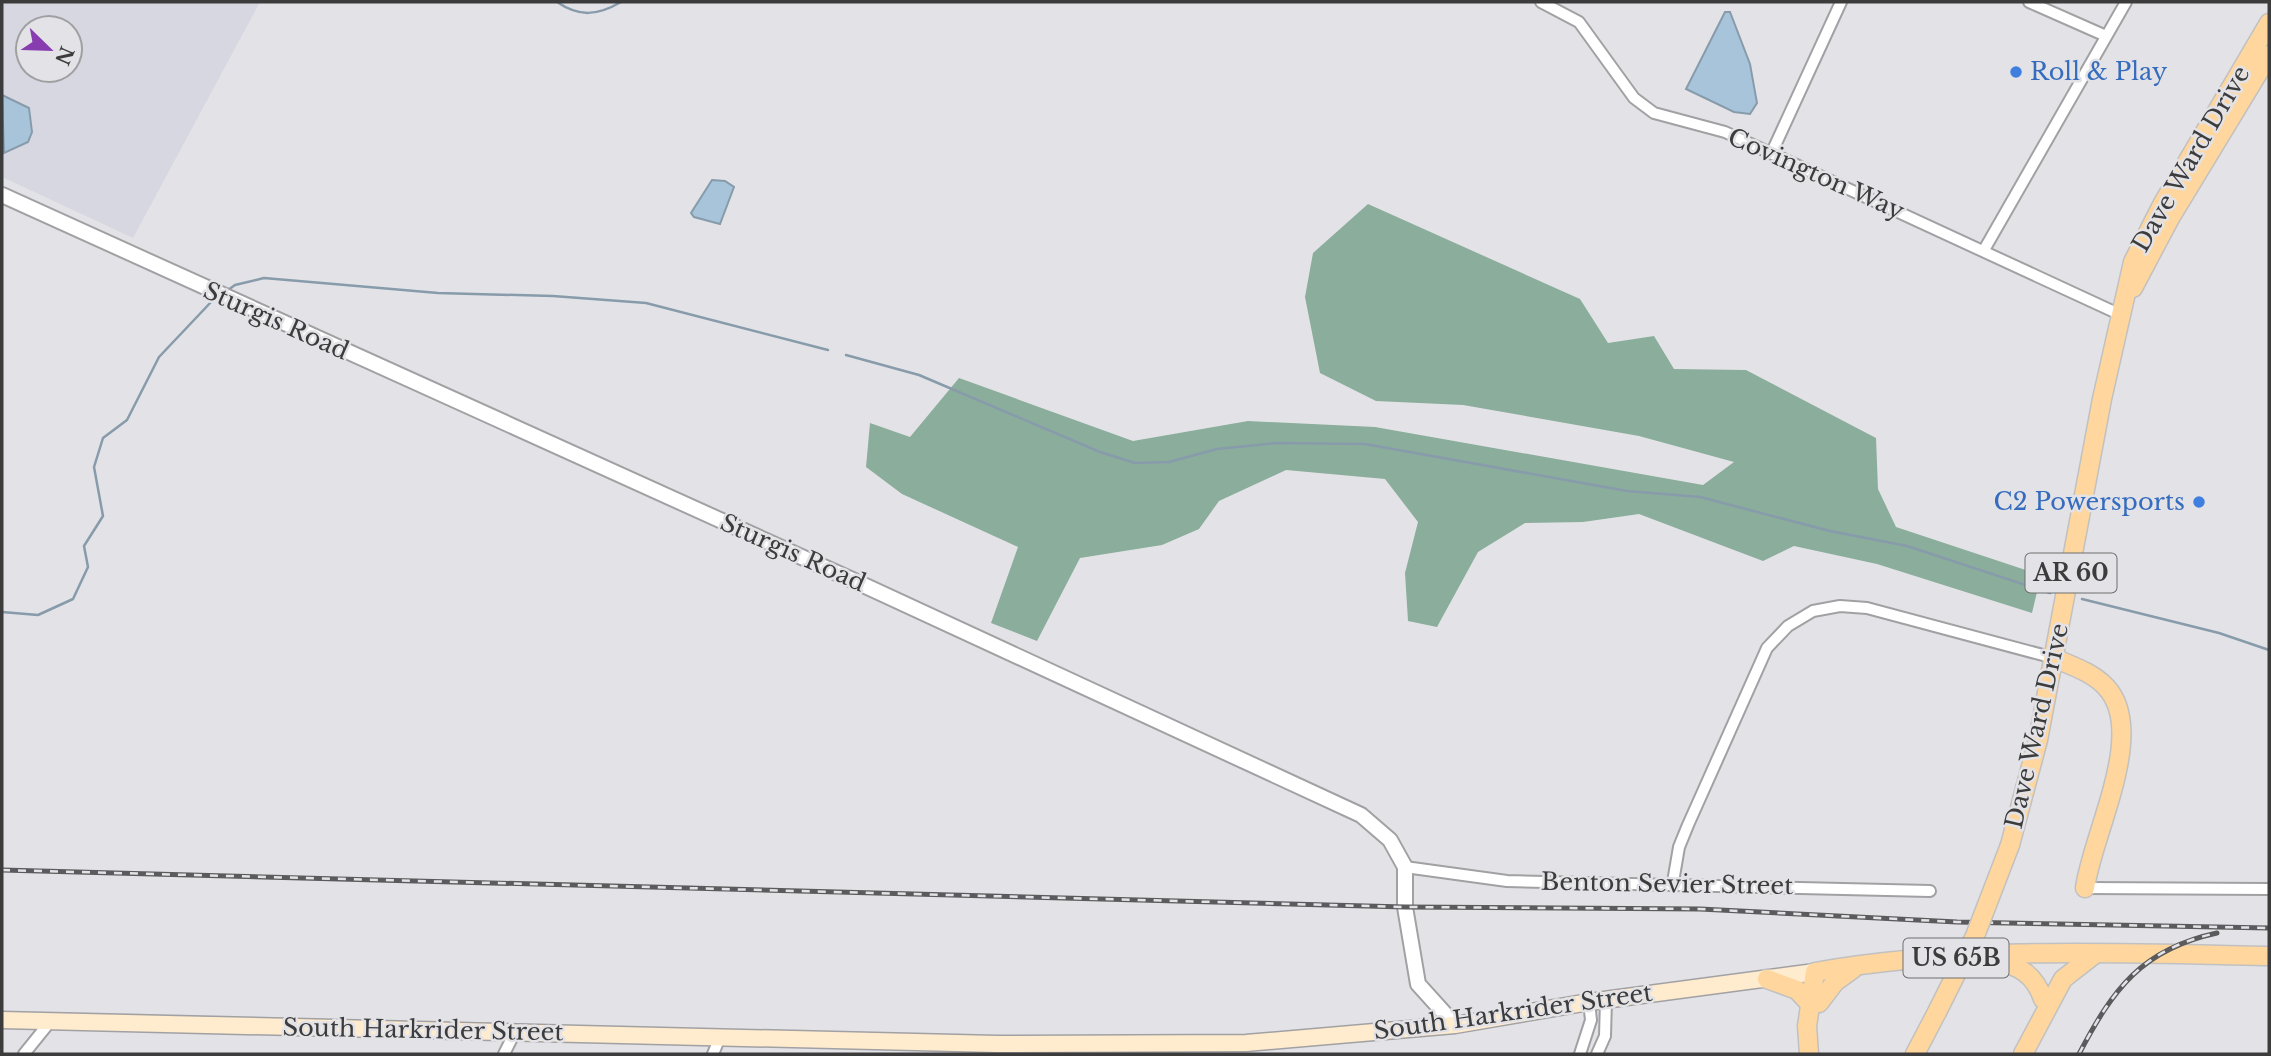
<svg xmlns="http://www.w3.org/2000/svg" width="2271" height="1056" viewBox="0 0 2271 1056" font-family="'Libre Baskerville',serif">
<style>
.built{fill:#d7d7e1;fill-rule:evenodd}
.forest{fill:#8bad9c}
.water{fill:#a7c4da;stroke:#879bab;stroke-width:2}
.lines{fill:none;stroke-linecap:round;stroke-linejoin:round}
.stream{stroke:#879bab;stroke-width:2.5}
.minor-casing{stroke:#a1a1a4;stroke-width:14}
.tertiary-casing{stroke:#a1a1a4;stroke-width:18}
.secondary-casing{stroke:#a1a1a4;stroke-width:19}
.primary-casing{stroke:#c1c1c1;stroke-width:21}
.minor{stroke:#fff;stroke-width:10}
.tertiary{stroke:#fff;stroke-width:14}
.secondary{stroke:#ffebce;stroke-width:16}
.primary{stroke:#ffd69d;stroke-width:18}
.rail-casing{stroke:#5b5b5d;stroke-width:5}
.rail{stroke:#e3e3e7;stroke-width:2.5;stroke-dasharray:8;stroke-linecap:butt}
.primary-bridge-casing{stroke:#c1c1c1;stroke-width:21;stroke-linecap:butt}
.primary-bridge{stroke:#ffd69d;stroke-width:18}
.shop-dot{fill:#3f7fe0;stroke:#e3e3e7;stroke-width:2.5}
.labels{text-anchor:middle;stroke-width:5;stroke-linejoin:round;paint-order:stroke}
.shield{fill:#e3e3e7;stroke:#6e6e70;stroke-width:2}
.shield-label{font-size:23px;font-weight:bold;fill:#3c3c3d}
.shop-label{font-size:24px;fill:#366cbe;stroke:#e3e3e7;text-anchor:start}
.street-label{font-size:24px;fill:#3c3c3d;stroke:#e3e3e7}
</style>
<rect width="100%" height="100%" fill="#e3e3e7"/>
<path class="built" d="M 2,2 L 260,2 L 133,238 L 2,177 ZM 28,28 L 70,28 L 70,70 L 28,70 Z"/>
<polygon class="forest" points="1368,204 1580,299 1608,343 1654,336 1674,369 1746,370 1876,438 1878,489 1896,527 2041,575 2032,613 1877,564 1794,546 1763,561 1639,514 1583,522 1525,523 1478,552 1437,627 1408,621 1405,573 1418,522 1385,479 1286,470 1219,501 1199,529 1162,545 1080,558 1037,641 991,623 1018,547 902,494 866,467 870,423 910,437 959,378 1133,441 1248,421 1375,427 1703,485 1734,462 1639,436 1463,405 1376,401 1320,373 1305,297 1313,253"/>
<g class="water">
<polygon points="1725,12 1730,12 1750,64 1757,103 1750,114 1734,112 1686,89"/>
<polygon points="2,95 29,108 32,132 28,142 4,153"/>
<polygon points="712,180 725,181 734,187 720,224 694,217 691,213"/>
</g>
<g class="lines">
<g class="stream">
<path d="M 557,2 C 579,17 597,16 621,2"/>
<polyline points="228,290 235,285 264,278 438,293 553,296 646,303 828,350"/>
<polyline points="846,355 919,375 1100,452 1135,463 1169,462 1217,449 1276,443 1365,444 1627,491 1700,497 1830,531 1907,546 2050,593"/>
<polyline points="2082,599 2219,633 2269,650"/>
<polyline points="2,612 38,615 73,599 88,567 84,546 103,516 94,467 103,438 127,420 159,357 212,301"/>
</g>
<g class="minor-casing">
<g id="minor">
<polyline points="1541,2 1579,22 1634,98 1654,113 1725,132 2121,315"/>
<polyline points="2029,2 2106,36"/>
<polyline points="1772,152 1841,2"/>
<polyline points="1984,250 2126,2"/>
<polyline points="1405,867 1507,881 1930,891"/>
<polyline points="1673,882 1679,847 1688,825 1767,648 1788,626 1813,611 1840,606 1867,608 2054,658"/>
<polyline points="2085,888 2269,889"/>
<polyline points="24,1054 49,1023"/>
<polyline points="504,1054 515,1032"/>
<polyline points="713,1054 720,1037"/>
<polyline points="1580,1054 1591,1020 1589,1002"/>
<polyline points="1597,1054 1605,1036 1606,1000"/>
</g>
</g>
<g class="tertiary-casing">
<polyline id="tertiary" points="2,195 859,583 1361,815 1390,840 1405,867 1405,907 1418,984 1455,1025"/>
</g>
<g class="secondary-casing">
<polyline id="secondary" points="2,1020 997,1044 1246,1043 1455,1025 1589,1002 1815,972"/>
</g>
<g class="primary-casing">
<g id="primary">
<polyline points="2133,288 2170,218 2269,55"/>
<path d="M 2054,658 C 2072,666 2092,672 2106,687 C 2148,732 2092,834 2085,888"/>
<polyline points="2010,845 2038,740 2102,399 2133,262 2163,203 2269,23"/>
<path d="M 1995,959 C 2019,967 2034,973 2043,999"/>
<polyline points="1767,979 1797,990 1810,1004"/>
<polyline points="1819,1003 1835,982 1853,969"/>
<path d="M 1809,1054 L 1807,1026 L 1815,972 C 1964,946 2119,953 2269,956"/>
<polyline points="1915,1054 1937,1012"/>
<polyline points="2023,1054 2063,979 2095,954"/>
</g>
</g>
<use href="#minor" class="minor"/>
<use href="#tertiary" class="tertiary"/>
<use href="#secondary" class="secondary"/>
<use href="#primary" class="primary"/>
<g class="rail-casing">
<g id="rail">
<polyline points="2,870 1405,907 1700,909 1957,922 2269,928"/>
<path d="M 2079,1054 C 2113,989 2142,949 2217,933"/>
</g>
</g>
<use href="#rail" class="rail"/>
<g class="primary-bridge-casing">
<polyline id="primary-bridge" points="1937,1012 1975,936 2010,845"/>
</g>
<use href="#primary-bridge" class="primary-bridge"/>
</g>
<g class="shop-dot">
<circle cx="2016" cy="72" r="7"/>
<circle cx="2199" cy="502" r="7"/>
</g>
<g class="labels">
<g class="shield">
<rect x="2025.5" y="553.5" width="91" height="39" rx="5"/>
<rect x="1903.5" y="938.5" width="105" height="39" rx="5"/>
</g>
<g class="shield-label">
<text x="2071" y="581">AR 60</text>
<text x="1956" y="966">US 65B</text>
</g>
<g class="shop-label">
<text x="2030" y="80">Roll &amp; Play</text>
<text x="2185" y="510" text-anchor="end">C2 Powersports</text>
</g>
<g class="street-label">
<text transform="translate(2191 159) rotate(-60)" y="8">Dave Ward Drive</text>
<text transform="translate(1816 174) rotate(24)" y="8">Covington Way</text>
<text transform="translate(276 321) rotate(24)" y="8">Sturgis Road</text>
<text transform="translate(793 553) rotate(24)" y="8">Sturgis Road</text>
<text transform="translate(2037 726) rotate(-77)" y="8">Dave Ward Drive</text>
<text transform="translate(1667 884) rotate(1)" y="8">Benton Sevier Street</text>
<text transform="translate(1513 1012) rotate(-8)" y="8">South Harkrider Street</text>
<text transform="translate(423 1030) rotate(1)" y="8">South Harkrider Street</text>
</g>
</g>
<rect width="2271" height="1056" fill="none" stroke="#3c3c3d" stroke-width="7"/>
<g transform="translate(49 49) rotate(113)"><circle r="33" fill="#e3e3e7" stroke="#a0a0a3" stroke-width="2"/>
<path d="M0-5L12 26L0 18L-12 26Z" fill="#873daf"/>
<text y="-10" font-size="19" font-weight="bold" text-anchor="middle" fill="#3c3c3d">N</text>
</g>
</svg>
